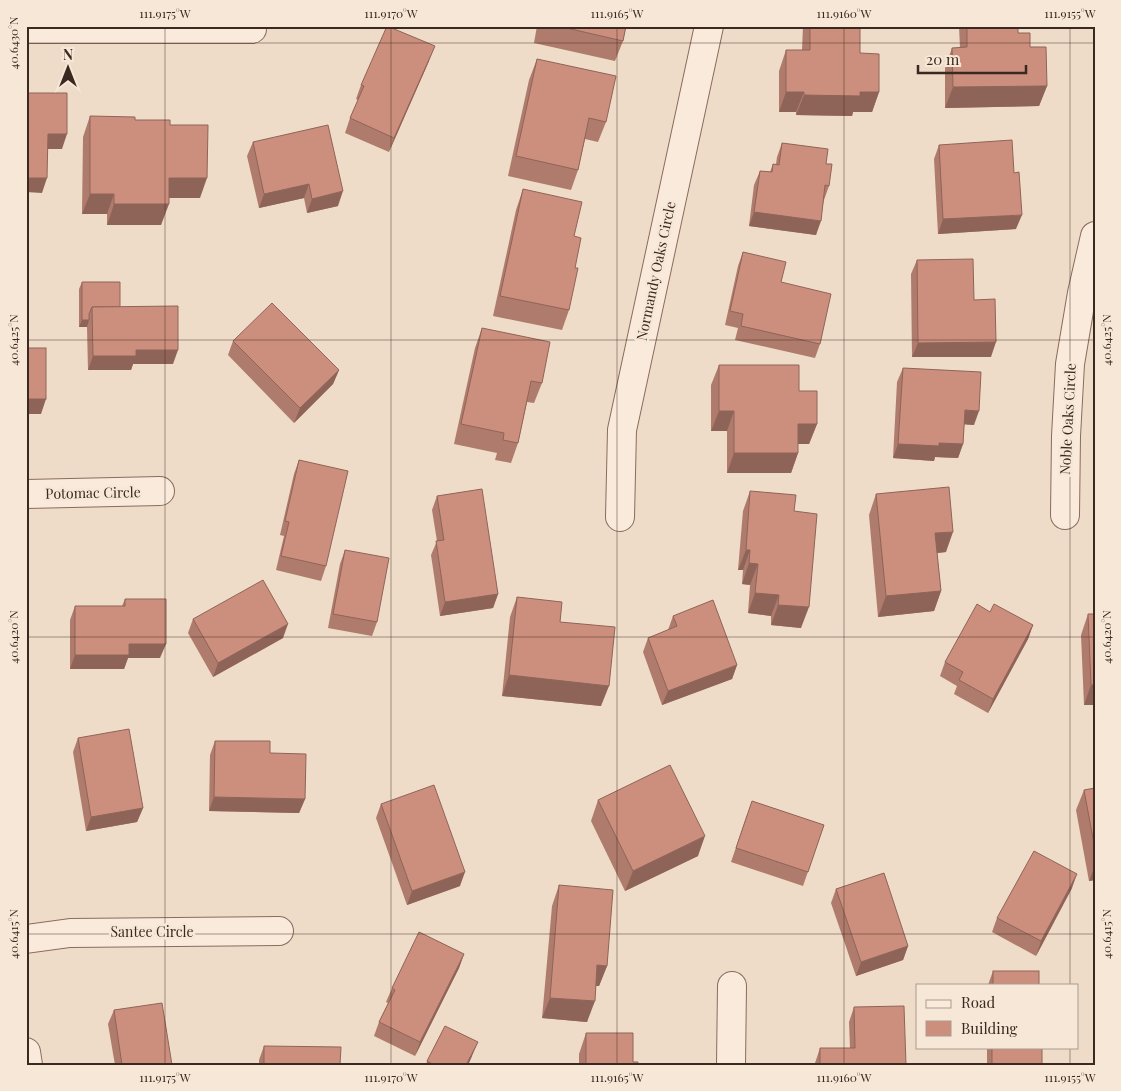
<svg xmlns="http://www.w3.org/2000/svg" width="1121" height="1091" viewBox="0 0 1121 1091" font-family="'Playfair Display',serif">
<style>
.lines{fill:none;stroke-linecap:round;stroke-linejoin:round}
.street-casing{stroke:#8a6c5d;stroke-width:30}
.street{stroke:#f9eadb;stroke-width:28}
.wall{fill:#af7b6c}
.shaded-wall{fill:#8f6458}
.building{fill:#cc8f7e;stroke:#8f6458}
.ticks{fill:none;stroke:#3b2820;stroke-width:1;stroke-opacity:0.45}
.labels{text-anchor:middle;stroke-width:5;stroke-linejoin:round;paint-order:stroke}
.street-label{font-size:14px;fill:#3b2820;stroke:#f6e7d7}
.neatline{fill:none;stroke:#3b2820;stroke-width:2}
.ticks-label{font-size:12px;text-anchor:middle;fill:#3b2820}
</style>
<rect width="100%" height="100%" fill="#eedbc8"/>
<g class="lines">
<g class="street-casing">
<g id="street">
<polyline points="26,29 252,29"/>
<polyline points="26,494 160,491"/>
<polyline points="1065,515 1066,436 1070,364 1082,293 1095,236"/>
<polyline points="620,517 622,430 709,26"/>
<polyline points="26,939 70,933 279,931"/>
<polyline points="26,1052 28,1065"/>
<polyline points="731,1065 732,986"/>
</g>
</g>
<use href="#street" class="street"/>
</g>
<g class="wall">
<polygon points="537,26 626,26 623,41 615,61 534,43"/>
<polygon points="803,26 860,26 860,53 879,92 872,112 853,112 852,116 796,115 796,112 779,112 779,71 786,50 802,50"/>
<polygon points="959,26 1018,26 1018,33 1030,47 1047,86 1039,106 945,108 945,68 952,48 960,48"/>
<polygon points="537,59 606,122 598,142 585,139 578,170 571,190 508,176 529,80"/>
<polygon points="429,61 389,152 345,133 350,118 358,100 356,99 361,85"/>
<polygon points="90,116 135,120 170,125 200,198 169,198 161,225 107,225 107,214 82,214 83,137"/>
<polygon points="253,142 338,206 307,213 304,198 259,208 247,156"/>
<polygon points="782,143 826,164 829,186 824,200 816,235 749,226 754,185 760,171 770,172 773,164 776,164 777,157"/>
<polygon points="939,145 1016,229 938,234 934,159"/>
<polygon points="523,189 574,236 575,268 569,310 562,330 493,316 516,210"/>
<polygon points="743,252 820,344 815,358 735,340 738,328 725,325 738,266"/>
<polygon points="917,260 974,300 991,357 912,357 911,274"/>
<polygon points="82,282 120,307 173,364 133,364 131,370 88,370 87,327 79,327 79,289"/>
<polygon points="482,328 542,383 534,403 527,402 518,443 511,463 495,460 497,453 454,444 475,348"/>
<polygon points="233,341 339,370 333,384 294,423 228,355"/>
<polygon points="719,365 799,391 817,424 809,444 798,444 798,453 791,473 727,473 727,431 711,431 711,385"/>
<polygon points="903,368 974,425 964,424 963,444 958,458 935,457 934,461 893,458 897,382"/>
<polygon points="299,460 326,566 321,581 276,570 284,536 280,535 294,474"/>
<polygon points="750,491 794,511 801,628 771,625 771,616 748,613 750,585 742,584 743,570 738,570 743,511"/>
<polygon points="876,494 946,552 937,553 941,591 934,611 878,617 869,515"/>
<polygon points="437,496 498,594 493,608 440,616 431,555 437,541 432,510"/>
<polygon points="345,550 377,622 372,636 328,628 340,564"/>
<polygon points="517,597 601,706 502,696 510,617"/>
<polygon points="125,599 160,658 128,658 124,669 70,669 70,620 75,606 122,606"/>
<polygon points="990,612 1033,625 1028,639 988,713 954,694 957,686 940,676 945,662"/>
<polygon points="1088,614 1095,705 1084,705 1081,635"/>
<polygon points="673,616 737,665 732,679 662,705 643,652 648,638 668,630"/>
<polygon points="193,619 283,638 213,677 188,633"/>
<polygon points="78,738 143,808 137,822 86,831 73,752"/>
<polygon points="215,741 270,753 305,799 299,813 209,811 210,755"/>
<polygon points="1095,788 1095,880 1089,881 1076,810 1084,790"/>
<polygon points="598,800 698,856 625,891 591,821"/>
<polygon points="381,804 460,886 407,905 376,818"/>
<polygon points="747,815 824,825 803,886 731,862"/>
<polygon points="559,885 607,966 599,986 596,986 587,1022 542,1018 552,906"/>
<polygon points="1072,888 1036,956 992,932 997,918"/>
<polygon points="836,889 908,946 903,960 856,976 831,903"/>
<polygon points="464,954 459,968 415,1056 374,1036 379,1022 388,1003 386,1002 392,988"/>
<polygon points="993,971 1039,985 988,985"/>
<polygon points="854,1007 906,1065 815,1065 815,1063 820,1048 850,1048 849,1022"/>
<polygon points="114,1010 172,1065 115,1065 108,1024"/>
<polygon points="586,1033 633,1062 638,1065 579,1065 579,1054"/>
<polygon points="264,1046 340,1065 259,1065 259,1060"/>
<rect x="987" y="1047" width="55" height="18"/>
<polygon points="472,1056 468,1065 426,1065 427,1061"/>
</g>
<g class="shaded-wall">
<polygon points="435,46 429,61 389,152 394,138"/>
<polygon points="1047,86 1039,106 945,108 953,87"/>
<polygon points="786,92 804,92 796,112 779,112"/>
<polygon points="860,92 879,92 872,112 853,112 852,116 796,115 804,95"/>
<polygon points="48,134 67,134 62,149 43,149"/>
<polygon points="26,178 47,178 42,193 26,192"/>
<polygon points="169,178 207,178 200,198 161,198"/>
<polygon points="309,184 304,198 259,208 264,194"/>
<polygon points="343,191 338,206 307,213 312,199"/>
<polygon points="90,194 114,194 107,214 82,214"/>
<polygon points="114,204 169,204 161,225 107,225"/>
<polygon points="754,212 821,221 816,235 749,226"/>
<polygon points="1022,215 1016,229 938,234 943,219"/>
<polygon points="82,320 89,320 87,327 79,327"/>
<polygon points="996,342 991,357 912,357 918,343"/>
<polygon points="136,350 178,350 173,364 133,364 131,370 88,370 93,356"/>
<polygon points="339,370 333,384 294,423 300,408"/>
<polygon points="26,399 46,399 41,414 26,414"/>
<polygon points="965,410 979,411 974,425 959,424"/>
<polygon points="719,411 734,411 727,431 711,431"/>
<polygon points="798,424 817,424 809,444 791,444"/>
<polygon points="939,443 963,444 958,458 935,457 934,461 893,458 898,444"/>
<polygon points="734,453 798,453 791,473 727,473"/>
<polygon points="953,532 946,552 928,554 935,533"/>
<polygon points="746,550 750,550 743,570 738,570"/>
<polygon points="749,563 758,564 750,585 742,584"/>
<polygon points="941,591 934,611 878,617 886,596"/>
<polygon points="755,593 779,595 771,616 748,613"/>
<polygon points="498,594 493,608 440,616 445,602"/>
<polygon points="778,605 809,607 801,628 771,625"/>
<polygon points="288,624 283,638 213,677 218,663"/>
<polygon points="1033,625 1028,639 988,713 993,699"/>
<polygon points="129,644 166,644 160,658 128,658 124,669 70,669 75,655"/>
<polygon points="737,665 732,679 662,705 668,691"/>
<polygon points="509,675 609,686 601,706 502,696"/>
<polygon points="1091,685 1095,685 1095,705 1084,705"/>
<polygon points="214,797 305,799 299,813 209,811"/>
<polygon points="143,808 137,822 86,831 91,817"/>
<polygon points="705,836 698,856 625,891 633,871"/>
<polygon points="1095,866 1095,880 1089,881"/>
<polygon points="465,872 460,886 407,905 412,891"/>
<polygon points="1077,874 1072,888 1036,956 1041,941"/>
<polygon points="908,946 903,960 856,976 861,962"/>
<polygon points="464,954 459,968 415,1056 420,1042"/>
<polygon points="597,965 607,966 599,986 590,986"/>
<polygon points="550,998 595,1001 587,1022 542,1018"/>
<polygon points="478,1042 472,1056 468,1065 466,1065"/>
</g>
<g class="building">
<polygon points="387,26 435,46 394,138 350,118 364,86 361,85"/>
<polygon points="558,26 626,26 623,41"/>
<polygon points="810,26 860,26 860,53 879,54 879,92 860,92 860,96 804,95 804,92 786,92 786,50 810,50"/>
<polygon points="967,26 1018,26 1018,33 1030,33 1030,47 1046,47 1047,86 953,87 952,48 967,47"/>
<polygon points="537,59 616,76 606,122 589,118 578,170 516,156"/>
<polygon points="26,93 67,93 67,134 48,134 47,178 26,178"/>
<polygon points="90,116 135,117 135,120 170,120 170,125 208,125 207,178 169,178 169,204 114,204 114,194 90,194"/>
<polygon points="328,125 343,191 312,199 309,184 264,194 253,142"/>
<polygon points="1012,140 1014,173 1019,172 1022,215 943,219 939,145"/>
<polygon points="782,143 828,149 826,164 832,164 829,186 825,185 821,221 754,212 760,171 772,172 773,164 779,165"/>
<polygon points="523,189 582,202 574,236 581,238 575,268 578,268 569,310 500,296"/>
<polygon points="743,252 786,262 781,282 831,294 820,344 741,326 743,314 730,311"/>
<polygon points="973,259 974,300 995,299 996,342 918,343 917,260"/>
<polygon points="82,282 120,282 120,307 92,307 89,314 89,320 82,320"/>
<polygon points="272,303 339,370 300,408 233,341"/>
<polygon points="178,306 178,350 136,350 136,356 93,356 92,307"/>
<polygon points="482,328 550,342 542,383 531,381 518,443 503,440 504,433 461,424"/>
<rect x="26" y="348" width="20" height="51"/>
<polygon points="719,365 799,365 799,391 817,391 817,424 798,424 798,453 734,453 734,411 719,411"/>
<polygon points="903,368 981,372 979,411 965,410 963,444 939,443 939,446 898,444"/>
<polygon points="299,460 348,471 326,566 281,556 289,522 285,521"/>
<polygon points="949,487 953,532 935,533 941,591 886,596 876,494"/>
<polygon points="482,489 498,594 445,602 436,541 444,540 437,496"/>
<polygon points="750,491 796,495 794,511 817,514 809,607 778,605 779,595 755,593 758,564 749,563 750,550 746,550"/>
<polygon points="345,550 389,558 377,622 333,614"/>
<polygon points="263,580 288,624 218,663 193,619"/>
<polygon points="517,597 562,602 560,622 615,627 609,686 509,675"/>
<polygon points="125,599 166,599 166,644 129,644 129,655 75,655 75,606 125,606"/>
<polygon points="713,600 737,665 668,691 648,638 677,626 673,616"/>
<polygon points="977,604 990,612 994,604 1033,625 993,699 959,680 963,672 945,662"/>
<polygon points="1088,614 1095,614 1095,685 1091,685"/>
<polygon points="129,729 143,808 91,817 78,738"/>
<polygon points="215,741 270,741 270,753 306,754 305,799 214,797"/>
<polygon points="670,765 705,836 633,871 598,800"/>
<polygon points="434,785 465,872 412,891 381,804"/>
<polygon points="1095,788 1095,849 1084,790"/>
<polygon points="752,801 824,825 808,872 736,848"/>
<polygon points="1034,851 1077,874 1041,941 997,918"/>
<polygon points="884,873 908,946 861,962 836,889"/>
<polygon points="559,885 613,890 607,966 597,965 595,1001 550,998"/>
<polygon points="419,932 464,954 420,1042 379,1022 395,990 392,988"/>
<rect x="993" y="971" width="46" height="14"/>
<polygon points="162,1003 172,1065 122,1065 114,1010"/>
<polygon points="904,1006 906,1065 820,1065 820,1048 855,1048 854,1007"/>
<polygon points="445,1026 478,1042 466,1065 434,1065 427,1061"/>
<polygon points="586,1033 633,1033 633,1062 638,1062 638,1065 586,1065"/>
<polygon points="264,1046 341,1047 340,1065 264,1065"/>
<rect x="992" y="1047" width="50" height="18"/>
</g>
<path class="ticks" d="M 165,26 L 165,1065M 391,26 L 391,1065M 617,26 L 617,1065M 844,26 L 844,1065M 1070,26 L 1070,985M 26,43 L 1095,43M 26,340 L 1095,340M 26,637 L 1095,637M 26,934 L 1095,934M 1070,1047 L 1070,1065"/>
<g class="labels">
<g class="street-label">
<text transform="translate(656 271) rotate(-78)" y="5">Normandy Oaks Circle</text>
<text transform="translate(1068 419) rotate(-87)" y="5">Noble Oaks Circle</text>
<text transform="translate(93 493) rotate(-1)" y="5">Potomac Circle</text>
<text x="152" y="937">Santee Circle</text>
</g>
</g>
<rect width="1121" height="1091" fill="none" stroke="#f6e7d7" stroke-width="55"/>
<rect x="916" y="984" width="162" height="65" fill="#f6e7d7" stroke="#ab9b8e"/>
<rect x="926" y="1000" width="25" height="8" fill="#f9eadb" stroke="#ab9b8e"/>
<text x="961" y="1008" font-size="15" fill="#3b2820">Road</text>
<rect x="926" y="1021" width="25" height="15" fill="#cc8f7e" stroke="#ab9b8e"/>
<text x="961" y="1034" font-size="15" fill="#3b2820">Building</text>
<g transform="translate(68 68)" stroke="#f6e7d7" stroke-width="4" paint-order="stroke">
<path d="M0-4L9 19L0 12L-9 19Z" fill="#3b2820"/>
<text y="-8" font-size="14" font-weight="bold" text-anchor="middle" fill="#3b2820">N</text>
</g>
<path d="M918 65v8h108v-8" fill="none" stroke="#3b2820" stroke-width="2.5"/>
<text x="926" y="65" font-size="15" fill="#3b2820" stroke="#f6e7d7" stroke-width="4" paint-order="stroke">20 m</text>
<rect x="28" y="28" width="1066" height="1036" class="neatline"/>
<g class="ticks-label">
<text x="165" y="18">111.9175°W</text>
<text x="391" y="18">111.9170°W</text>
<text x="617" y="18">111.9165°W</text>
<text x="844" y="18">111.9160°W</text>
<text x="1070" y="18">111.9155°W</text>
<text transform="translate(14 43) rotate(-90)" y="4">40.6430°N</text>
<text transform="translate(14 340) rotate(-90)" y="4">40.6425°N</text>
<text transform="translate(1107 340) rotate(-90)" y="4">40.6425°N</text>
<text transform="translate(14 637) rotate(-90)" y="4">40.6420°N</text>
<text transform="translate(1107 637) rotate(-90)" y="4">40.6420°N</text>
<text transform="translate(14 934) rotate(-90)" y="4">40.6415°N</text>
<text transform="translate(1107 934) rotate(-90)" y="4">40.6415°N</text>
<text x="165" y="1082">111.9175°W</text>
<text x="391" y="1082">111.9170°W</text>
<text x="617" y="1082">111.9165°W</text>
<text x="844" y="1082">111.9160°W</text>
<text x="1070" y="1082">111.9155°W</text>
</g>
</svg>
